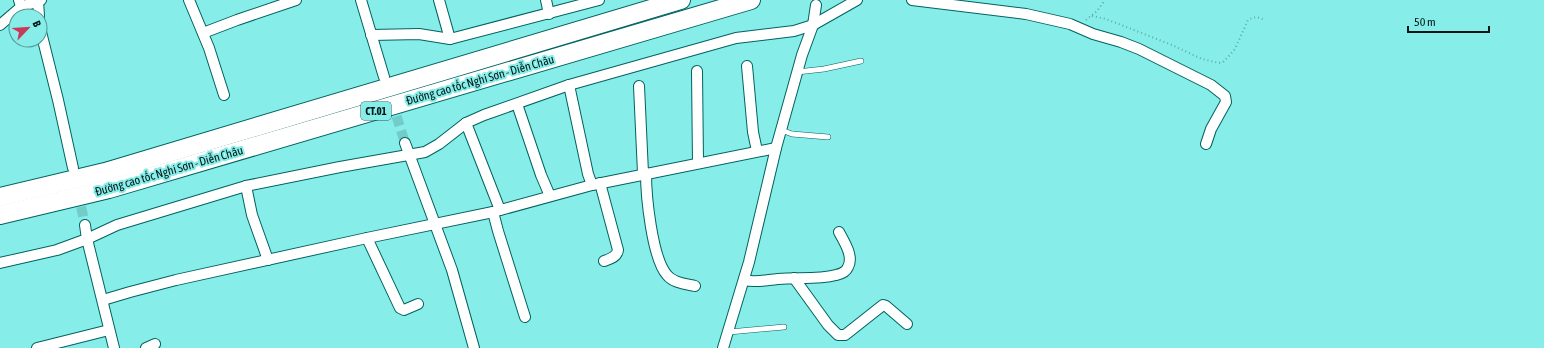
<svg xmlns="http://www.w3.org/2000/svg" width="1544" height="348" viewBox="0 0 1544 348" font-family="'Asap Condensed',sans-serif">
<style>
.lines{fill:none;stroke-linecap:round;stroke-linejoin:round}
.street-tunnel{stroke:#72cdc9;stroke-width:10;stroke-dasharray:10 5;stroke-linecap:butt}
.lane-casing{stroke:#006260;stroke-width:6}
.street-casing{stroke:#006260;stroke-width:12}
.highway-casing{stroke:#006260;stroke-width:20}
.path{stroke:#5daba8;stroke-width:2;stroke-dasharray:1 3;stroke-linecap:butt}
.lane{stroke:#fff;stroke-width:5}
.street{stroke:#fff;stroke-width:10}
.highway{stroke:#fff;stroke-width:18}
.labels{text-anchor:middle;stroke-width:4;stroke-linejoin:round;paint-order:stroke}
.shield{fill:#86ede9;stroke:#295655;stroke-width:1}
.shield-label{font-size:11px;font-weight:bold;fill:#011615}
.street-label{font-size:12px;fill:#011615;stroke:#86ede9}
</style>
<rect width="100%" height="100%" fill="#86ede9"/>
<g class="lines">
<g class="street-tunnel">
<polyline points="392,102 405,143"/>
<polyline points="78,192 85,225"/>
</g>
<g class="lane-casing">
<g id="lane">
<polyline points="797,72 824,69 861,61"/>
<polyline points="781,130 792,134 828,137"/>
<polyline points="729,332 784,327"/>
</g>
</g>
<g class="street-casing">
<g id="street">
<polyline points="189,0 209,48 224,95"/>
<polyline points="361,0 384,77"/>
<polyline points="439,0 450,39"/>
<polyline points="546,0 549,14"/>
<polyline points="912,0 1026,14 1070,24 1093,34 1121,42 1139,49 1211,85 1225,96 1226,102 1211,129 1206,144"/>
<polyline points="38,1 39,16"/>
<polyline points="21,7 41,0"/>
<polyline points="0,25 21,7 19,0"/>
<polyline points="40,28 58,100 73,168"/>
<polyline points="203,33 237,20 296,0"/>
<polyline points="371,35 419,34 450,39 599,0"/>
<polyline points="747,66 753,132 757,151"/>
<polyline points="697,71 698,163"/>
<polyline points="569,85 588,174 592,185"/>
<polyline points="639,86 643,173"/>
<polyline points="517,104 541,175 550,196"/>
<polyline points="466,123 500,210"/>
<polyline points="405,143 452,270 474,348"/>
<path d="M 646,173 C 646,196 652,258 667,275 C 673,283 686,284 695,286"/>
<path d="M 600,183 L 618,250 C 617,257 610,259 604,261"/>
<polyline points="246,186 252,215 268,260"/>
<polyline points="493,212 498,231 525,317"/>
<polyline points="85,225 87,239 114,348"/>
<polyline points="367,238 400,308 404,310 418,304"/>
<polyline points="0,263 57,250 87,239 117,225 246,186 340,167 425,152 439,144 466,123 484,115 569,85 736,38 794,31 813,25 857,0"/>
<polyline points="794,278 828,325 838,335 845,335 883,305 886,306 907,324"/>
<path d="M 744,280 C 756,283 766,280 778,279 C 797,277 817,280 836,275 C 841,274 846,272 848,267 C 854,256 844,242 839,232"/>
<polyline points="103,300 130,292 176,280 367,238 493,212 592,185 776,148"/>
<polyline points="37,348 109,330"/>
<polyline points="146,348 155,344"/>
<polyline points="723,348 749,262 776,148 802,55 813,25 816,5"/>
</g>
</g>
<g class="highway-casing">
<g id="highway">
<polyline points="0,197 105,172 681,0"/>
<polyline points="0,215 109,189 751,0"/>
</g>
</g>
<g class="path">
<path d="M 1092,16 L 1106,19 L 1172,45 L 1202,59 L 1219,63 L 1223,62 L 1228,57 L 1235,49 L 1248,20 C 1255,16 1258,17 1265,20"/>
<polyline points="1086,20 1097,11 1105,0"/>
</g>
<use href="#lane" class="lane"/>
<use href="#street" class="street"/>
<use href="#highway" class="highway"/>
</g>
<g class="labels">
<rect class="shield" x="361" y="102" width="30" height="18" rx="3"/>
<g class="shield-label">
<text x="376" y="115">CT.01</text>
</g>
<g class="street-label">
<text transform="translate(480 80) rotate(-16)" y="4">Đường cao tốc Nghi Sơn - Diễn Châu</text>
<text transform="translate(169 171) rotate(-16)" y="4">Đường cao tốc Nghi Sơn - Diễn Châu</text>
</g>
</g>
<g transform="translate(28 28) rotate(65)"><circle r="19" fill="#86ede9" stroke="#519794"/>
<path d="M0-3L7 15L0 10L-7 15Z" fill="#c93a5a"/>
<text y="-6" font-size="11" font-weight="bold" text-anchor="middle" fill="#011615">B</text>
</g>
<path d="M1408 26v6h81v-6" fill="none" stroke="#011615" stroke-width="2"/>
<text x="1414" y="26" font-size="12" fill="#011615" stroke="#86ede9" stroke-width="3" paint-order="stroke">50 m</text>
</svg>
